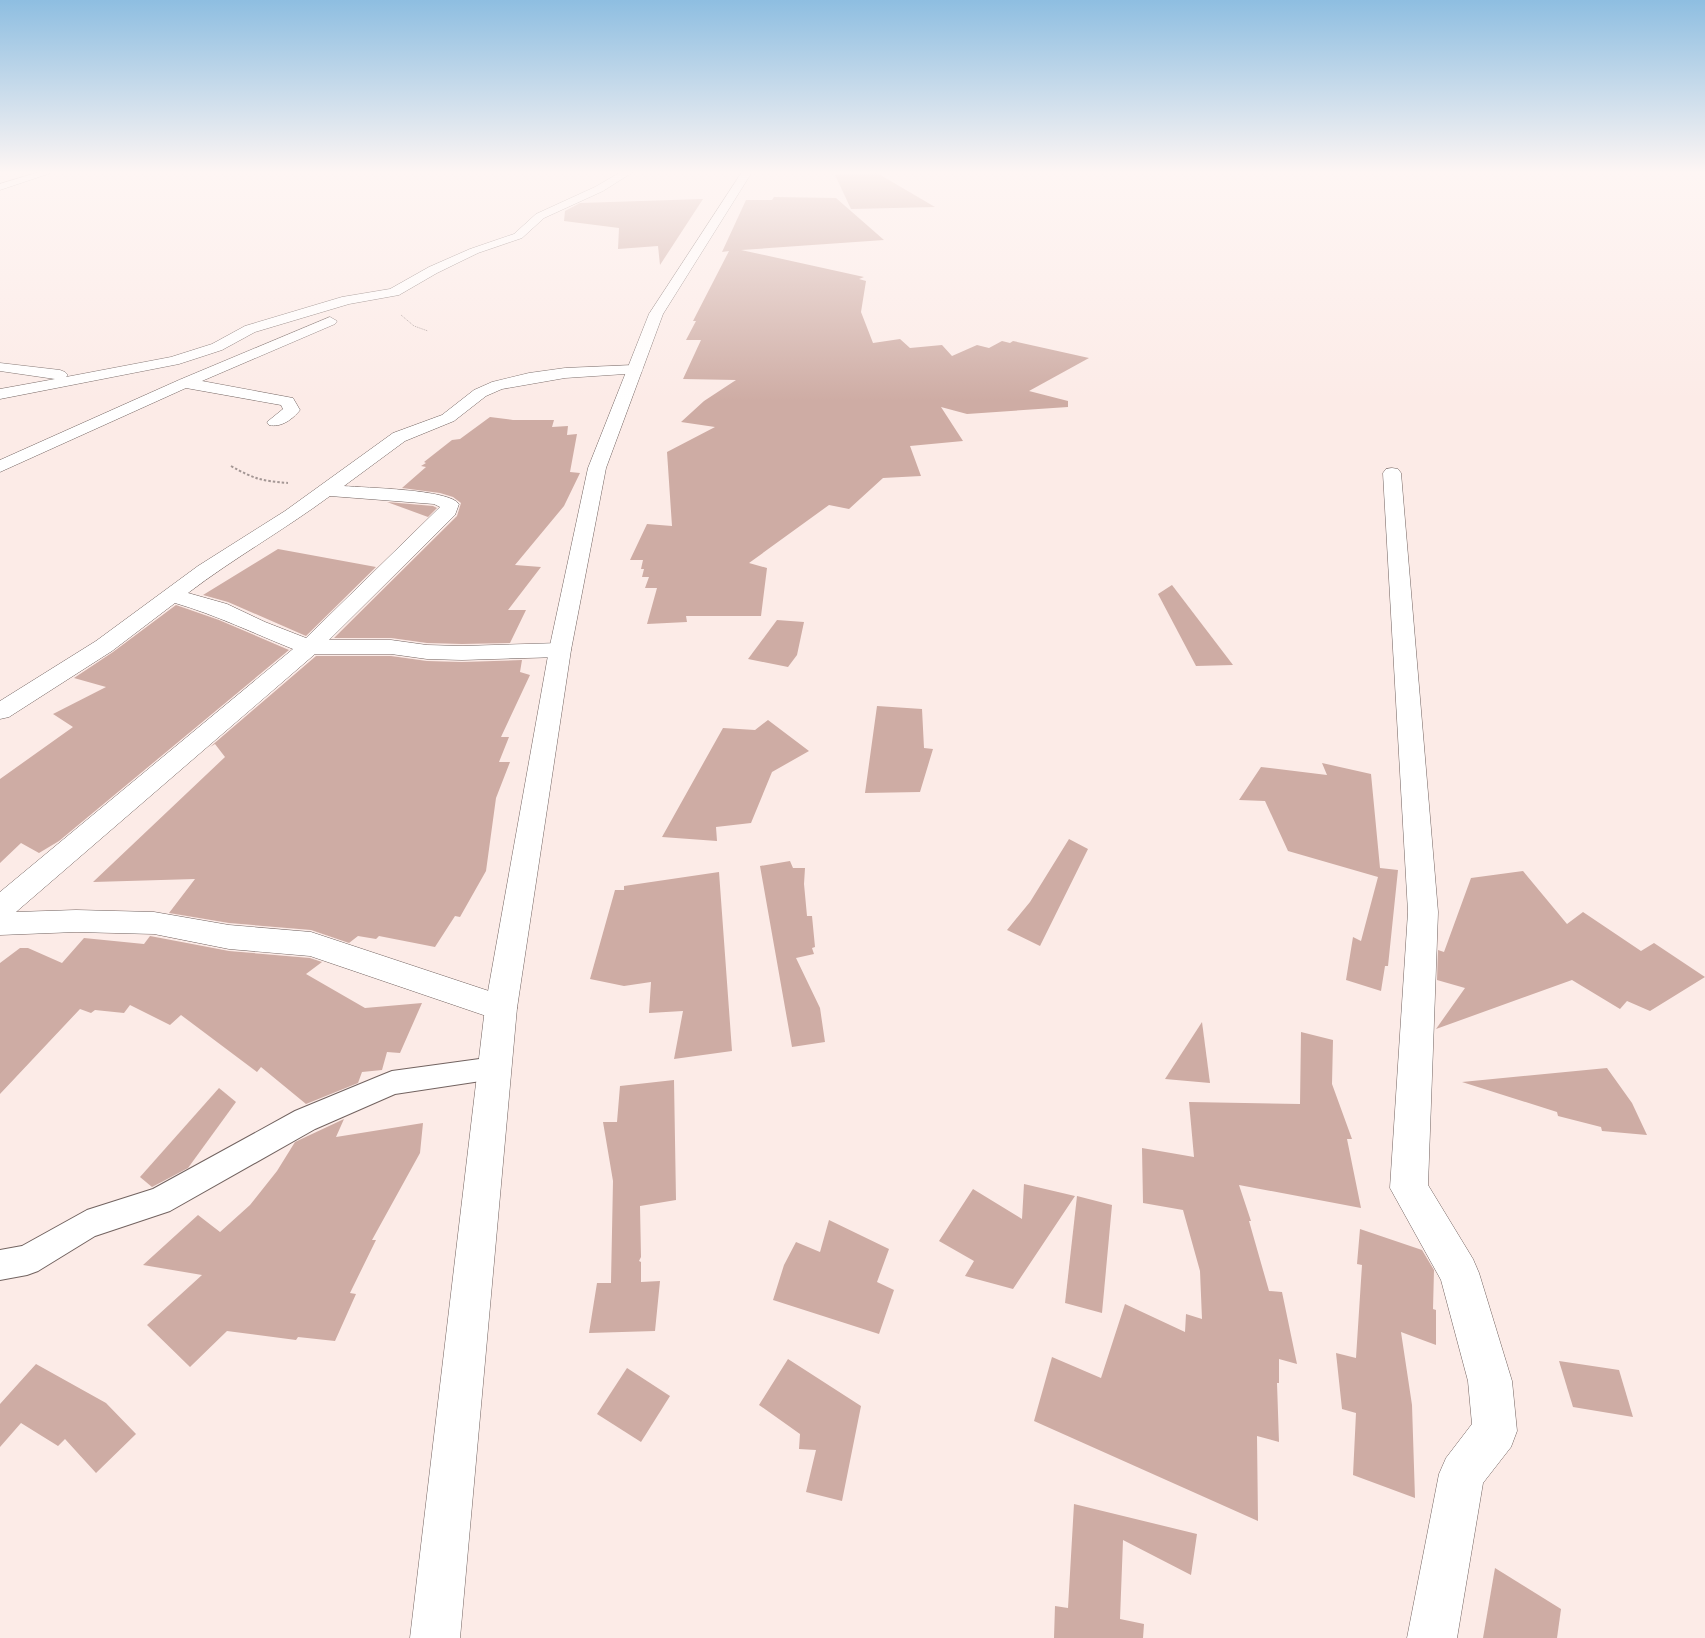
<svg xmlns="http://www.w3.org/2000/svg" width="1705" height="1638" viewBox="0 0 1705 1638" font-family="Lora,serif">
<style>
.building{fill:#ceaca4}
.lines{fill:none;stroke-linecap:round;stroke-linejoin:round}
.service-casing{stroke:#726360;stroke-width:2}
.minor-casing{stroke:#726360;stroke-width:1}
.tertiary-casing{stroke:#726360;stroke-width:1}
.path-far1{stroke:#a49795;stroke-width:1;stroke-dasharray:1 1;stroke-linecap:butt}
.path{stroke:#a49795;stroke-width:2;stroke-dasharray:2.5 2;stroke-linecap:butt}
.service{fill:#fff;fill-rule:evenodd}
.minor{fill:#fff;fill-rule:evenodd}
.tertiary{fill:#fff;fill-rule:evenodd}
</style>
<rect width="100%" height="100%" fill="#fcebe7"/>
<g class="building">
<polygon points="877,173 935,207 851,209 835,175"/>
<polygon points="774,197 836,198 884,240 741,250 864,277 859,279 866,281 861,312 873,343 900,339 910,348 942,345 952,356 977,345 989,348 1002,341 1010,343 1013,341 1089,358 1029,391 1068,401 1068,407 967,414 941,407 963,441 910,446 921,476 883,478 849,509 829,505 749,563 767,568 761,616 686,616 687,622 647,624 657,588 645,588 649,577 642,577 644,569 641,569 643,560 630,560 647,524 672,526 667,452 715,427 681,422 704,401 736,380 683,379 701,340 686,340 696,321 693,321 729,251 722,252 746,200 772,200"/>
<polygon points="703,199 660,265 658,246 618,249 619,228 564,221 565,211 580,203"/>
<polygon points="490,417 513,420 554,420 552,427 568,426 567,435 577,434 570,472 580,473 564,506 515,565 541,567 508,610 526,610 510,643 462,644 427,643 391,638 334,638 457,516 461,503 453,497 440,493 402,488 426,467 421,466 426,463 424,462 452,440 460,439"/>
<polygon points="387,502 433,506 437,508 428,517"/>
<polygon points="278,549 376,567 306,636 228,602 203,595"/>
<polygon points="1172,585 1233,665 1196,666 1158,594"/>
<polygon points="176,605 219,620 289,650 59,841 39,853 21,843 0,863 0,779 73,727 53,714 106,687 74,678 113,652"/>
<polygon points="777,620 804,622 797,655 788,667 748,659"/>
<polygon points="316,656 391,656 427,661 462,662 522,660 520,672 530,675 501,737 509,737 499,762 510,762 496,798 486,871 460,917 455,916 435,947 379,936 376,939 358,936 349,943 311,930 229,923 169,913 195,879 93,882 225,757 215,744 210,747"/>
<polygon points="877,706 922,709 924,748 933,749 920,792 865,793"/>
<polygon points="768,720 809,751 772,772 751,823 716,827 717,841 662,837 723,728 755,730"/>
<polygon points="1322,763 1371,774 1380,868 1398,870 1388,966 1385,966 1381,991 1346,980 1353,937 1361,941 1378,877 1288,851 1265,801 1239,800 1261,767 1327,775"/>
<polygon points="1069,839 1088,849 1040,946 1007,930 1030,902"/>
<polygon points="790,861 793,868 805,868 804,884 807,916 812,916 815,947 812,948 814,954 796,958 820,1008 825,1042 792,1047 760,866"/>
<polygon points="1523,871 1567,924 1583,912 1641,951 1654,943 1705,977 1650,1011 1627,1001 1620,1009 1572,980 1436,1029 1465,988 1437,980 1438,950 1444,952 1471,878"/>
<polygon points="719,872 732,1051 674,1059 683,1011 649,1013 651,982 624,986 590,979 615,890 624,890 624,886"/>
<polygon points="150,936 229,951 310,958 322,962 306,974 365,1008 422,1003 400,1053 387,1052 382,1070 362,1072 358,1083 306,1104 261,1067 257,1072 181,1015 170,1025 130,1005 124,1013 95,1010 91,1013 80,1009 0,1094 0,963 20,948 28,948 62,963 84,938 144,944"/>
<polygon points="1202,1022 1210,1083 1165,1079"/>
<polygon points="1301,1032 1333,1040 1332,1084 1352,1139 1347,1139 1361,1208 1239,1185 1251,1221 1249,1221 1269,1291 1282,1292 1297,1364 1279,1359 1279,1383 1277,1383 1279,1442 1257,1436 1258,1521 1034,1421 1052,1357 1101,1378 1125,1304 1185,1332 1186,1314 1202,1319 1200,1271 1183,1210 1143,1203 1142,1148 1194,1157 1189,1102 1300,1104"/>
<polygon points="1607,1068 1632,1103 1647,1135 1602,1131 1601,1127 1558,1116 1557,1112 1462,1082"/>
<polygon points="674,1080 676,1200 640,1206 641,1257 639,1261 641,1262 641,1282 660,1281 655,1331 589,1333 597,1283 611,1283 613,1181 603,1122 617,1122 620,1086"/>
<polygon points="219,1088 236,1102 188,1168 152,1187 140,1177"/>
<polygon points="344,1119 336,1137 423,1123 420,1153 372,1240 376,1240 350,1293 356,1294 335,1341 298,1337 296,1340 227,1331 190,1367 147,1325 202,1275 143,1265 198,1215 220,1232 250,1205 277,1171 295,1142"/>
<polygon points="1024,1184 1075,1196 1013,1289 965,1276 974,1261 939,1241 973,1189 1022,1219"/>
<polygon points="1077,1196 1112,1205 1102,1313 1065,1303"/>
<polygon points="829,1220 889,1249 877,1282 894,1290 879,1334 773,1300 784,1265 796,1242 820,1252"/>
<polygon points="1360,1229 1422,1250 1434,1270 1433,1309 1436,1310 1436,1345 1401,1332 1412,1405 1415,1498 1353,1475 1356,1413 1342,1409 1336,1353 1356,1358 1362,1265 1357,1264"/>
<polygon points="788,1359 861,1406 842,1501 806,1492 816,1450 799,1449 800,1434 759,1405"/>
<polygon points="1559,1361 1619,1370 1633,1417 1573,1407"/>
<polygon points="36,1364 106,1403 136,1434 96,1473 65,1439 58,1446 21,1423 0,1447 0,1404"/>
<polygon points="627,1368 670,1396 641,1442 597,1414"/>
<polygon points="1074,1504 1197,1534 1191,1575 1123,1540 1120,1619 1144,1624 1143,1638 1054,1638 1055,1606 1068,1608"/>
<polygon points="1495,1568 1561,1609 1557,1638 1483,1638"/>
</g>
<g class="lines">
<g class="service-casing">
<polygon id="service" points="494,1057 503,1060 507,1068 503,1076 494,1079 395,1094 315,1129 170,1211 95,1236 38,1271 27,1275 0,1280 0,1250 22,1246 87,1210 153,1189 295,1111 382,1075 392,1071"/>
</g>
<g class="minor-casing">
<g id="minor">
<polygon points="621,172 633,172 603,191 544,218 522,238 478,253 437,273 399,295 349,304 255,332 222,350 179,364 0,399 0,389 55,379 0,371 0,363 60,370 65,372 68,375 66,377 171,357 212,344 245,326 342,297 390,289 429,267 470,249 514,234 536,214 595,187"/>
<path d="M 330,317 L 337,321 L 335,324 L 202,381 L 293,398 L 300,410 C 293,419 281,428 269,425 L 267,422 L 283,409 L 281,405 L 186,388 L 0,472 L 0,460 L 179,380 Z"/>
<path d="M 635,365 L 640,367 L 643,370 L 640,373 L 565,378 L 502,389 L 486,396 L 454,421 L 405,441 L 344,486 C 365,488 449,489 459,504 L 455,515 L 329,640 L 391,640 L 427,645 L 462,646 L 560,643 L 568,645 L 571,650 L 568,655 L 560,657 L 462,660 L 427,659 L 391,654 L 315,654 L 16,912 L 76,910 L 154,912 L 229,925 L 311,932 L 513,999 L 517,1008 L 513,1017 L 501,1021 L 310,956 L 229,949 L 154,934 L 76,932 L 0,935 L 0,892 L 293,649 C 253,633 216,615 175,603 L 112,651 L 9,717 L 0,719 L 0,701 L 96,641 L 198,566 L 285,511 L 393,433 L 442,415 L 474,390 L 492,382 L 529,373 L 565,368 ZM 330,496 L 434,504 L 440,507 L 306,638 L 265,622 L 227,604 L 188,593 C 234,558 284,530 330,496 Z"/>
<polygon points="1392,468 1398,469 1401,473 1438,912 1428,1185 1473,1259 1479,1273 1512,1381 1517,1431 1511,1447 1483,1483 1457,1638 1407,1638 1439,1474 1446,1458 1472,1424 1468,1381 1441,1280 1390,1188 1408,912 1383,473 1386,469"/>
</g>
</g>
<g class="tertiary-casing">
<g id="tertiary">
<polygon points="39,172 54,172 0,190 0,184"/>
<polygon points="742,172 752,172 663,314 606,468 571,650 517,1008 460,1638 410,1638 485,1008 549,650 588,468 649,314"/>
</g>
</g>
<polyline class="path-far1" points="401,315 414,326 428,331"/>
<path class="path" d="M 231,466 C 254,479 262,481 288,483"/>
<use href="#service" class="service"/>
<use href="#minor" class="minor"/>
<use href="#tertiary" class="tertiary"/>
</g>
<linearGradient id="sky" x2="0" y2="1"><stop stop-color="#8ebee1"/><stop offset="0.43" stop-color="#fef6f4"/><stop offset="1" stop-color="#fef6f4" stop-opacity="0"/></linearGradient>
<rect width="1705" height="401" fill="url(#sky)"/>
</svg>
